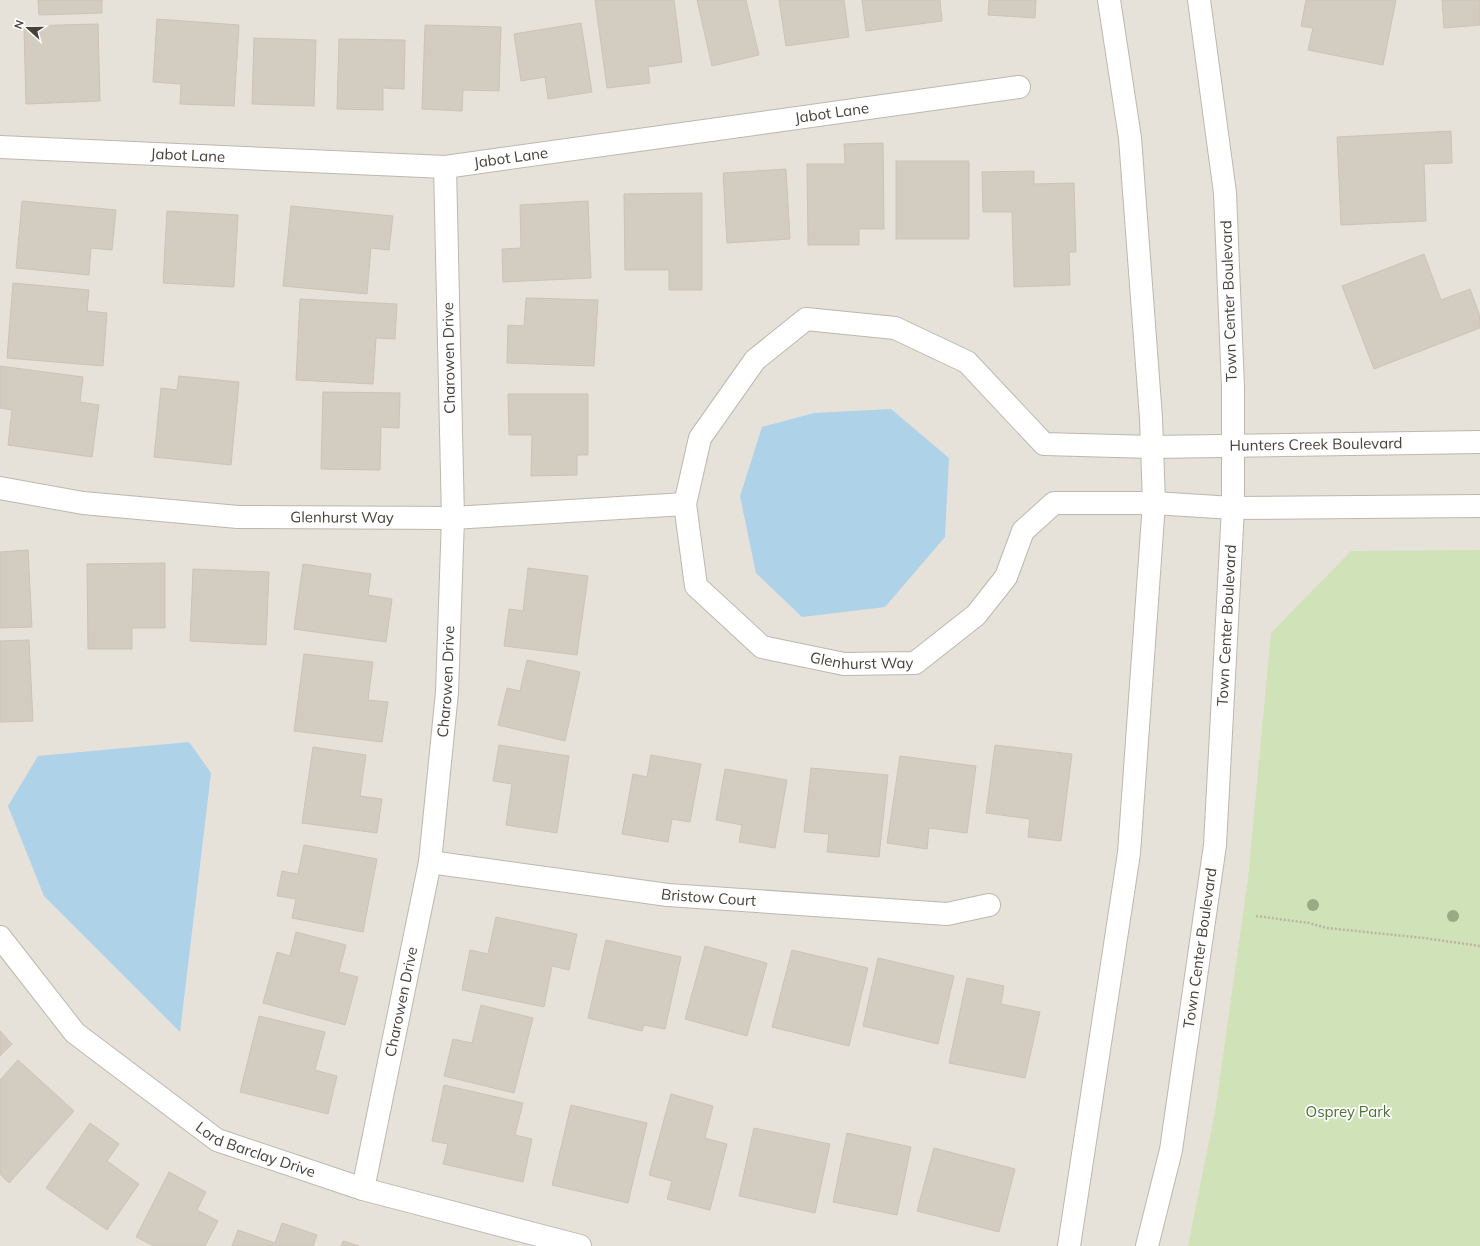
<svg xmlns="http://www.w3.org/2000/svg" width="1480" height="1246" viewBox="0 0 1480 1246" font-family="Mulish,sans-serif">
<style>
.residential{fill:#e6e2d9}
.green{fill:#d0e2b8}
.water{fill:#aed2e8}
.building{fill:#d3ccc1;stroke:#cdc3b5}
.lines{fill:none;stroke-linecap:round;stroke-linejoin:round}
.minor-casing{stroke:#beb7ae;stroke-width:24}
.tertiary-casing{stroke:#beb7ae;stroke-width:24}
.path{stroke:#beb3a1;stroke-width:2.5;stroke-dasharray:2 2;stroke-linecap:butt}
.minor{stroke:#fff;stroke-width:22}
.tertiary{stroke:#fff;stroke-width:22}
.tree{fill:#97ab85}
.labels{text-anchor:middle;stroke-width:3.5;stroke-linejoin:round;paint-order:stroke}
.street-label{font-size:15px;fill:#464139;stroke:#fff}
.park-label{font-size:15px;fill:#4c7233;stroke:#fff}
</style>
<rect width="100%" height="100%" fill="#f3f0ea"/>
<rect class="residential" x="0" y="0" width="1480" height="1246"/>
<polygon class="green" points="1480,550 1480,1246 1188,1246 1215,1112 1248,879 1271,633 1351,551"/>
<g class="water">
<polygon points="891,409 949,458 945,537 885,607 802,617 756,573 740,496 762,427 814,413"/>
<polygon points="189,742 211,773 180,1032 44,896 8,806 38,756"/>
</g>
<g class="building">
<polygon points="38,0 102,0 102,13 39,15"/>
<polygon points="595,0 674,0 682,62 648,67 650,83 607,88"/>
<polygon points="697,0 746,0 759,55 712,66"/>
<polygon points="779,0 844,0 849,37 786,46"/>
<polygon points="862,0 940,0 942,21 866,31"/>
<polygon points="989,0 1036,0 1035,18 988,15"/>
<polygon points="1306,0 1396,0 1383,65 1308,50 1313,28 1301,26"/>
<polygon points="1442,0 1480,0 1480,25 1444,28"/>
<polygon points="157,19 239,25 234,106 180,104 181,84 153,82"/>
<polygon points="581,23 592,92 548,99 545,77 521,81 514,34"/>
<polygon points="98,24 100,101 26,104 24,26"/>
<polygon points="425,25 501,27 499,91 463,90 462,111 422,109"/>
<polygon points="254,38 316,40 314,106 252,104"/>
<polygon points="339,39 405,40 404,89 383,88 383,110 337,109"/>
<polygon points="1451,131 1452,163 1424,164 1426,221 1341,225 1337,137"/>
<polygon points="883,143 884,229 859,229 859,245 808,245 807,164 845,164 844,144"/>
<rect x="896" y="161" width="73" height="78"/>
<polygon points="786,169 790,239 727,243 723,173"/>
<polygon points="1034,171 1034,184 1074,183 1076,252 1069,252 1070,285 1014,287 1012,212 983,212 982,172"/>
<polygon points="702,193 702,290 669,290 669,270 625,270 624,194"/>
<polygon points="22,201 116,210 112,250 91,248 89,275 16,268"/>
<polygon points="588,201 591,278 503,282 502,249 521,248 520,205"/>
<polygon points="291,206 393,216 389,250 371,248 367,294 283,286"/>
<polygon points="167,211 238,215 234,287 163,283"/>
<polygon points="1424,254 1441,300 1470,289 1480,316 1480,328 1374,369 1342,286"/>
<polygon points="13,283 89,290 87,311 107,313 103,366 7,358"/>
<polygon points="526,298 598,300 594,366 507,363 508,325 524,326"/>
<polygon points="300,299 397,304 395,339 376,338 373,384 296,380"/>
<polygon points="0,366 83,377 80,402 99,405 92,457 8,445 12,410 0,408"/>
<polygon points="179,376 239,382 231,465 154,457 161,388 177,390"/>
<polygon points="323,392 400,393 399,428 381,427 380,470 321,469"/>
<polygon points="508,394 588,394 588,455 577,455 577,475 531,476 532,435 509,435"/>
<polygon points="28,550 32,627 0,628 0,552"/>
<polygon points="165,563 165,628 132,628 132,649 88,649 87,564"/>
<polygon points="303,564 371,574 368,595 392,599 386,642 294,629"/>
<polygon points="528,568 588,576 577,655 504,646 509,609 523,611"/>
<polygon points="193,569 269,572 266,645 190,641"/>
<polygon points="29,640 33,721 0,722 0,641"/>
<polygon points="304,654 373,662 368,700 388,702 382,742 294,731"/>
<polygon points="527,660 580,672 565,741 498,725 507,688 520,691"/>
<polygon points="499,745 569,756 557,833 506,825 512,784 493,781"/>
<polygon points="995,745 1072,754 1061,841 1028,837 1030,819 986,813"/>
<polygon points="313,747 366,755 360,796 382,799 377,833 302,823"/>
<polygon points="651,755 701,764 690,822 672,819 668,842 622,834 633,774 647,777"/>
<polygon points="900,756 976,766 967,833 929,828 927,849 887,843"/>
<polygon points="811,768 888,775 879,857 827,852 829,834 804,832"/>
<polygon points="725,769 787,780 775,848 739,842 742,825 716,820"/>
<polygon points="304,845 377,859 363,932 292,918 296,899 277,896 282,871 298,874"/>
<polygon points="496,917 577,934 569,970 552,966 544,1007 462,990 470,950 488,954"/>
<polygon points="296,932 346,945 339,972 358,977 345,1025 263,1003 277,952 290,956"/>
<polygon points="606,940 681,957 665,1029 644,1025 642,1031 588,1018"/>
<polygon points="705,946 767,963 747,1036 685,1019"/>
<polygon points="792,950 868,968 849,1046 772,1027"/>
<polygon points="878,958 954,976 938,1044 863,1026"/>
<polygon points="967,978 1004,986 1001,1004 1040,1012 1025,1078 949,1063"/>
<polygon points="481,1005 533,1018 514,1093 444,1076 453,1039 472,1043"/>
<polygon points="259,1016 325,1032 315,1070 337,1076 328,1114 240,1092"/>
<polygon points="0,1031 12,1044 0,1056"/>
<polygon points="18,1060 74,1111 9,1183 0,1174 0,1080"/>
<polygon points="444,1085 523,1103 515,1135 532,1139 523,1182 443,1164 448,1144 432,1141"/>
<polygon points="671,1094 713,1106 705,1138 727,1144 710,1210 667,1199 672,1181 649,1175"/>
<polygon points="571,1105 647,1123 628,1203 552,1185"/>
<polygon points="90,1123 119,1144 107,1161 139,1184 107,1230 46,1188"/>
<polygon points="754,1128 830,1144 815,1213 739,1196"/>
<polygon points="847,1133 911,1147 897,1215 833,1202"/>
<polygon points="934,1148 1015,1169 999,1232 917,1211"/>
<polygon points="169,1172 206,1192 197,1210 218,1221 205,1246 154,1246 136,1237"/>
<polygon points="282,1223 317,1235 313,1246 232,1246 238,1230 275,1243"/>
<polygon points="343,1241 359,1246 341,1246"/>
</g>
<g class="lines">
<g class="minor-casing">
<g id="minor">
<path id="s1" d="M 0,147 L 445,167 L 1019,87"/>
<path id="s2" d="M 1152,447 L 1044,444 L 967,362 L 895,328 L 806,319 L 755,360 L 700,438 L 685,504 L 696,586 L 762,647 L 844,664 L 915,663 L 976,615 L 1006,577 L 1023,531 L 1054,503 L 1154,503"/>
<path id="s3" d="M 0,488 L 83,503 L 238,517 L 453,518 L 685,504"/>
<path id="s4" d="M 430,862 L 668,895 L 947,914 L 989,905"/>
<path id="s5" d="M 0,937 L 75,1033 L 217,1140 L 363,1189 L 580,1246"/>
<path id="s6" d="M 363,1189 L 430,862 L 447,692 L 453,518 L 445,167"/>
</g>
</g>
<g class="tertiary-casing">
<g id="tertiary">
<path id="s7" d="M 1152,447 L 1480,442"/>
<polyline points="1154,503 1233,508 1480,506"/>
<polyline points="1069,1246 1129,853 1154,503 1151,418 1130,138 1109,0"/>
<path id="s8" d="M 1147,1246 L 1171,1150 L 1215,845 L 1233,508 L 1233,387 L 1225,193 L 1199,0"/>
</g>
</g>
<polyline class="path" points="1256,916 1309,923 1327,928 1424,938 1480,946"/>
<use href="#minor" class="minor"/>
<use href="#tertiary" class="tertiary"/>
</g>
<g class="tree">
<circle cx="1313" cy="905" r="6"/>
<circle cx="1453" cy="916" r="6"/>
</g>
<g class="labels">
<g class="street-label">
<text dy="5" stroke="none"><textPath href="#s1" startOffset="836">Jabot Lane</textPath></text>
<text dy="5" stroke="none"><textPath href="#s1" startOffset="188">Jabot Lane</textPath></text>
<text dy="5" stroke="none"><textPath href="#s1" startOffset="512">Jabot Lane</textPath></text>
<text transform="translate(1229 301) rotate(-92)" y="5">Town Center Boulevard</text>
<text transform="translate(449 358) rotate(-91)" y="5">Charowen Drive</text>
<text dy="5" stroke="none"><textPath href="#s7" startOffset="164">Hunters Creek Boulevard</textPath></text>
<text dy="5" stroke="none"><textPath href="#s3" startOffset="344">Glenhurst Way</textPath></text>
<text dy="5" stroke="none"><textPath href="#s8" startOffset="627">Town Center Boulevard</textPath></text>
<text dy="5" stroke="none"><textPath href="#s2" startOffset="892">Glenhurst Way</textPath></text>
<text dy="5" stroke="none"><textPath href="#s6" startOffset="515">Charowen Drive</textPath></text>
<text dy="5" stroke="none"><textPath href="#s4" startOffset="281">Bristow Court</textPath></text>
<text dy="5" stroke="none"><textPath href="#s8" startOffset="303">Town Center Boulevard</textPath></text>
<text dy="5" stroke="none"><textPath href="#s6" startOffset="191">Charowen Drive</textPath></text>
<text dy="5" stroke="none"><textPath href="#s5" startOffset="339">Lord Barclay Drive</textPath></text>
</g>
<g class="park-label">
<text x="1348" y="1117">Osprey Park</text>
</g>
</g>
<g transform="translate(28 28) rotate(291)" stroke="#ffffff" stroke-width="3" paint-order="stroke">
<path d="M0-3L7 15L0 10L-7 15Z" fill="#464139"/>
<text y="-6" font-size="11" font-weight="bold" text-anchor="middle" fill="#464139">N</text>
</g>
</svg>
